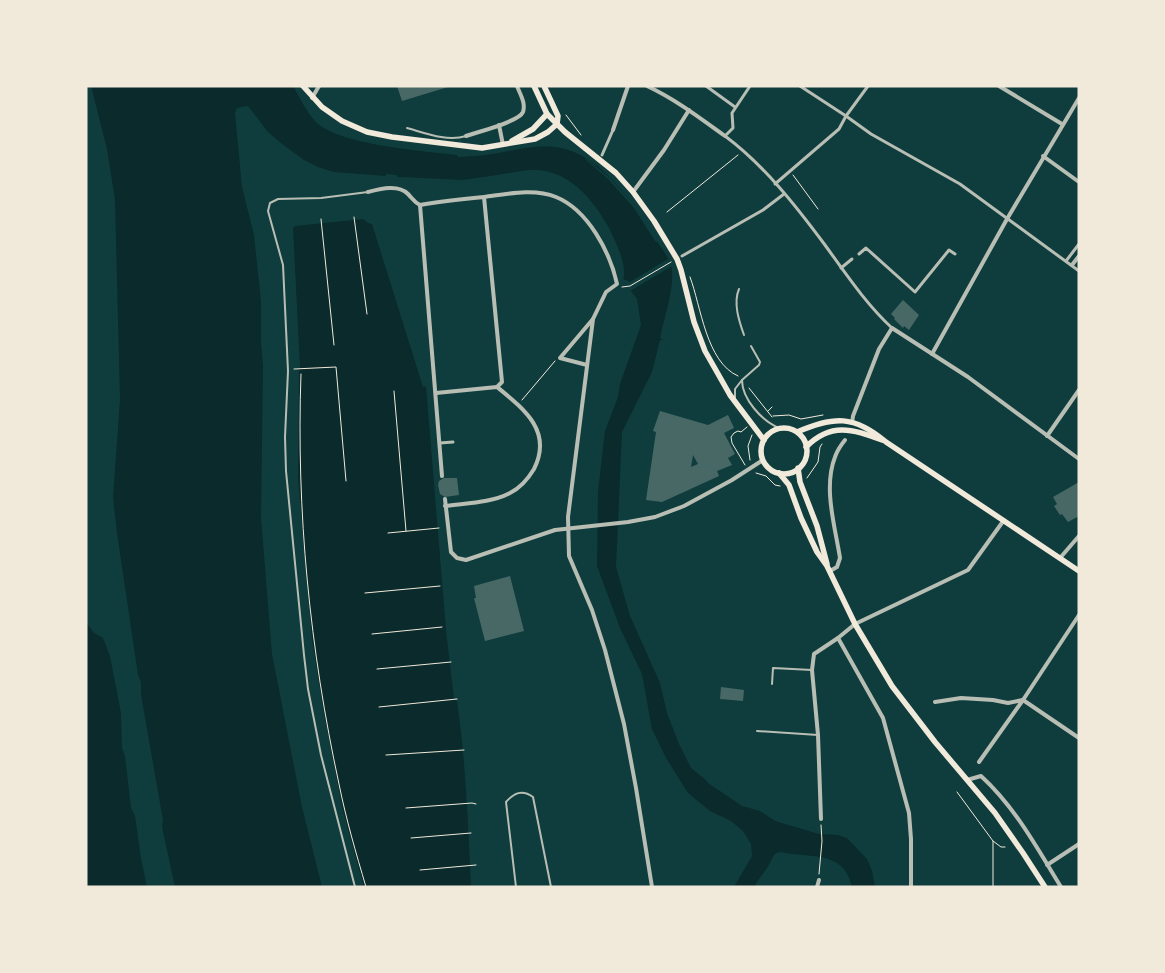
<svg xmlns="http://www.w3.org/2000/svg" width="1165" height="973" viewBox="0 0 1165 973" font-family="Commissioner,sans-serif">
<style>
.water{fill:#0a2a2b}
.pier{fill:#0f3d3e}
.building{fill:#486865;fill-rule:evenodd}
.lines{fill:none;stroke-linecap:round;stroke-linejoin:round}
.path{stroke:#f1e9da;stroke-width:1}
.service{stroke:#b8beb3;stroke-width:2}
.pedestrian{stroke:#b8beb3;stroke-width:3}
.minor{stroke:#b8beb3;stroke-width:4}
.secondary{stroke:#f1e9da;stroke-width:5.5}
</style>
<rect width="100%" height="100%" fill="#0f3d3e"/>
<g class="water">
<path d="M 91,86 L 293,86 C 300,98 307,113 316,122 C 338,145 425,151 457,155 L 458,157 C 469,156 481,156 492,154 C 513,151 535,144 556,147 C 601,153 634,204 656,240 C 662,249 671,260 672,270 C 674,290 664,318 660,338 L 663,340 L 660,340 L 652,372 L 622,432 L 616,567 L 630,616 L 660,683 L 667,713 L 679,744 L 691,768 L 706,780 L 708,783 L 742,806 L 760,811 L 775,821 L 819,834 L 838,835 L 847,838 L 867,859 L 872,871 L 875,887 L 852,887 C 845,855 820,857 793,854 C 787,854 780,850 775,854 C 773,856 772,858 771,861 C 766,871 759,878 754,887 L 734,887 L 752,856 L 751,844 L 743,831 L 731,821 L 710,811 L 688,793 L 666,758 L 652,729 L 642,674 L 620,628 L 597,566 L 598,492 L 605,431 L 618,397 L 620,384 L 641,325 L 637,299 L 631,291 L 628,281 L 623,279 C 628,267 615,240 609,228 C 593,199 568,168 530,170 C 509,172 487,178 466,180 C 443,182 419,178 397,177 L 397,175 L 386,174 L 386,176 L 334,172 L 318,167 L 304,160 L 282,144 L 268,132 L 248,106 L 237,108 L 235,113 L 242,187 L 254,235 L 261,301 L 261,341 L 263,366 L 261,518 L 272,654 L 302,807 L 322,887 L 175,887 L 162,827 L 163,820 L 141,695 L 141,682 L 138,675 L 117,533 L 113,497 L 120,400 L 115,200 L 107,149 Z"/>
<path d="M 363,219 L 368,223 L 372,224 L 423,387 L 426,386 L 446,630 L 454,699 L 457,701 C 466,762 468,825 471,887 L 364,887 L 343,811 L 323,708 L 312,639 L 298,478 L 299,371 L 300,367 L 293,228 L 295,226 Z"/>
<polygon points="86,622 94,633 103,638 110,656 121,713 122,748 125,756 131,808 135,816 141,858 147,887 86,887"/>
</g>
<g class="pier">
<polygon points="586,158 610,178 635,206 658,242 655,241 634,208 608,179 585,159"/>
<polygon points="518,172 518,174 461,182 401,179 401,177 463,180"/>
<polygon points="668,259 672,266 630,291 625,281 630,282"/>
</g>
<g class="building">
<polygon points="397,86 448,86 448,87 402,101"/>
<polygon points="903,300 919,315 909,330 904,326 903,328 894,319 895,318 891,314"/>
<path d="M 660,411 L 708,425 L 728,415 L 734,428 L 724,433 L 735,454 L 728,458 L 732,465 L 717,471 L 719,476 L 662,502 L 646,500 L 656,432 L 653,431 ZM 693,455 L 698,464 L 691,467 Z"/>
<polygon points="444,478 457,478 459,495 445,497 440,494 438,485 439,481"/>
<polygon points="1079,482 1079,516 1068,522 1062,514 1060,515 1054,506 1057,504 1053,497"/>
<polygon points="510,576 524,631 485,641 474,598 476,598 474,586"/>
<polygon points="721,687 744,690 743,701 720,699"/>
</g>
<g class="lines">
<g class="path">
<polyline points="566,115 581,135"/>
<polyline points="793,175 818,209"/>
<polyline points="667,212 738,155"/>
<polyline points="354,217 367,314"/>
<polyline points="321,219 334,345"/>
<path d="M 690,277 C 701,306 706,362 738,376"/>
<polyline points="622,287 630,286 671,262"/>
<polyline points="294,369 336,367 346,481"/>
<path d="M 301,374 C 296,511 310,650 339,784 C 346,819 356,853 366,887"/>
<polyline points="749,388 772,417"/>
<polyline points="394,391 406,531"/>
<polyline points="522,400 555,361"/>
<polyline points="768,411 772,407"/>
<polyline points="773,416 789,415 801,419 823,415"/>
<polyline points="750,460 748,446 752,435"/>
<polyline points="745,465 732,443 731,437 734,433 738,431 741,432 747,427"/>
<polyline points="756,473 766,476 775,485 780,486"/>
<polyline points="807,478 818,462 820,447 822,444"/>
<polyline points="388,533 439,528"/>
<polyline points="365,593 440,586"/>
<polyline points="372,634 442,627"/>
<polyline points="377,669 451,662"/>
<polyline points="379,707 457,699"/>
<polyline points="386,755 464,750"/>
<polyline points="957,792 993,841 993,887"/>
<polyline points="406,808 472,803 476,804"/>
<polyline points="411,838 471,833"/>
<polyline points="993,841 1001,847 1005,847"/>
<polyline points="420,870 476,865"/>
<polyline points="819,874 822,841 821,825"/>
</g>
<g class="service">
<path d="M 407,128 C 425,133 447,142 466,136"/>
<path d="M 739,289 C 733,303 739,321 744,335"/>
<polyline points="742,380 759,365 760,362 751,346"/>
<path d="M 735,399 L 735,389 L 742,380 C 742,399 762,421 779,428"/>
<polyline points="772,684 773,668 812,670"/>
<polyline points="757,731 818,735"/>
<polyline points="355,887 321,755 308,689 304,655 286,471 285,437 288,371 283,265 268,211 270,203 278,199 321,198 368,192"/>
<path d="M 516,887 L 506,802 C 514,793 522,789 533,797 L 551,887"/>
</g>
<g class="pedestrian">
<polyline points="706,86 735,107"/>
<path d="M 750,86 L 732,113 L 733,128 L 725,136 C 764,165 796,206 825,245 C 846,274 866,304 892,328"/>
<polyline points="800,86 846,116 871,134 960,184 1079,271"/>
<polyline points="602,155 613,130"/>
<polyline points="775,184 839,129 846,116 868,86"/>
<polyline points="859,254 866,248 915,292 949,250 955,254"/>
<polyline points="682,256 763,210 784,194"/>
<polyline points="1066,261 1079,244"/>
<polyline points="841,268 852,259"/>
<polyline points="440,443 453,442"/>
</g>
<g class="minor">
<path d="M 647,86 C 675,99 700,118 725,136"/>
<polyline points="999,86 1062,124"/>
<polyline points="312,98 319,86"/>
<polyline points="499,125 503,145"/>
<polyline points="613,130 628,86"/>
<path d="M 466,136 C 477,132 519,122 523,112 C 526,103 520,94 517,86"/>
<polyline points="1043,156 1079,182"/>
<path d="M 368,192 C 380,189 398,184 408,194 C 412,198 414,202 420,205 C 441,201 462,199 484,197 C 507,194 534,188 556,197 C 588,210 610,252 617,284 L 606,292 L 593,319 L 568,517 L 569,556 L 592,610 L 605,650 L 624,724 L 636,788 L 652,887"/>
<polyline points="633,192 664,150 689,110"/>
<polyline points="484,197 502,382 497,387"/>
<polyline points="420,205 442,476"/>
<polyline points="1072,265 1079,256"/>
<polyline points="932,354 1007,219 1079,98"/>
<polyline points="587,365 560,358 593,319"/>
<path d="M 436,393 L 497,387 C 524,409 553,431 534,469 C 528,479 520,488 510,493 C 491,503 466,503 445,506"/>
<polyline points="852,423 853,416 879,349 892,328 968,377 1079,459"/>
<polyline points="1047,436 1079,390"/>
<polyline points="445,499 451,552 457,558 466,560 555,530 628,522 655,517 684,506 732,480 763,460"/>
<polyline points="1060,558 1079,536"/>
<path d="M 830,571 L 837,567 L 840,558 C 835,526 823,488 835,457 C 837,451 841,445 845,440"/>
<polyline points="838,638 883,718 909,813 911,839 911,887"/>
<polyline points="935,702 961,698 993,700 1008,703 1023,700 1079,738"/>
<polyline points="979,762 1023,700 1079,615"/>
<path d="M 967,780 L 981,776 C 1015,807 1037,848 1061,887"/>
<polyline points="821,819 818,735 812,670 814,654 838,638 855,624 968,570 1004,520"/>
<polyline points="1047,865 1079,844"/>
<polyline points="817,887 819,880"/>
</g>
<g class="secondary">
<polyline points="303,86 322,107 342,121 367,132 392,137 482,148 535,139 548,132 557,124"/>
<polyline points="534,86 547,114 565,132 616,173 633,192 654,221 677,259 681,270 694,322 705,351 730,395 764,440"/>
<polyline points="544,86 558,116 557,124"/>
<polyline points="512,141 533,129 547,114"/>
<circle cx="784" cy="451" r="23"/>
<path d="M 797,432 C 834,416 854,415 886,442 L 1079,571"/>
<path d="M 806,447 C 831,422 852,429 882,440"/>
<polyline points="798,468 800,482 817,526 827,564"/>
<polyline points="779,473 789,485 801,518 817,552 827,566 855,624 892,686 935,742 995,813 1023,853 1045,887"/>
</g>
</g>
<rect width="1165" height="973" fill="none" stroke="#f1e9da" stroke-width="175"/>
</svg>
